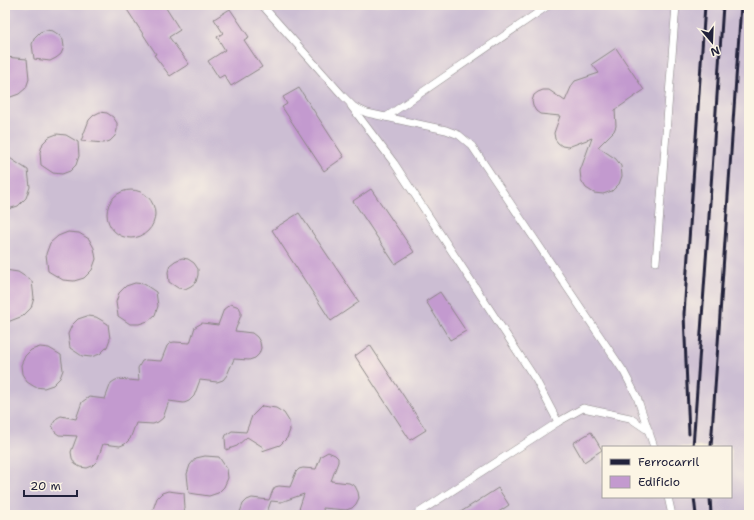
<svg xmlns="http://www.w3.org/2000/svg" width="754" height="520" viewBox="0 0 754 520" font-family="'Shantell Sans',sans-serif">
<style>
.industrial{fill:#ccbed3;fill-rule:evenodd}
.building{fill:#c39acf}
.lines{fill:none;stroke-linecap:round;stroke-linejoin:round}
.lane-casing{stroke:#8b8686;stroke-width:8}
.lane{stroke:#fff;stroke-width:7}
.rail{stroke:#22223b;stroke-width:3}
</style>
<rect width="100%" height="100%" fill="#fcf5e5"/>
<filter id="ink" filterUnits="userSpaceOnUse"><feTurbulence type="fractalNoise" baseFrequency=".025" numOctaves="2"/><feDisplacementMap in="SourceGraphic" scale="8" xChannelSelector="R" yChannelSelector="G"/><feConvolveMatrix kernelMatrix="1 2 1 2 8 2 1 2 1" color-interpolation-filters="sRGB"/></filter>
<filter id="wash" filterUnits="userSpaceOnUse"><feTurbulence type="fractalNoise" baseFrequency=".012" numOctaves="4" result="noise"/><feDisplacementMap in="SourceGraphic" scale="16" xChannelSelector="R" yChannelSelector="G"/><feGaussianBlur stdDeviation="0.9" result="paint"/><feColorMatrix in="noise" values="0 0 0 0 0 0 0 0 0 0 0 0 0 0 0 0 0 1.4 0 .05"/><feComposite in="paint" operator="in"/></filter>
<g filter="url(#wash)">
<rect width="100%" height="100%" fill="#f4ebd2"/>
<path class="industrial" d="M 5,5 L 749,5 L 749,515 L 5,515 ZM 603,447 L 731,447 L 731,497 L 603,497 Z"/>
<g id="blocks">
<g class="building">
<polygon points="124,5 164,5 180,30 169,37 189,64 170,76 154,55 156,54"/>
<polygon points="230,9 249,37 244,40 262,67 231,86 224,75 219,78 208,61 225,50 217,37 223,33 214,19"/>
<polygon points="46,30 53,31 59,35 63,40 64,47 61,54 56,58 50,61 34,59 32,44 35,37 40,32"/>
<polygon points="616,48 644,90 615,110 616,126 614,131 598,147 616,159 621,166 622,176 619,184 612,191 603,194 594,193 586,188 581,180 580,171 592,138 568,147 562,146 558,143 555,139 554,133 560,116 540,114 536,111 533,106 532,101 534,95 538,92 543,90 549,90 565,101 572,85 575,81 599,73 592,64"/>
<polygon points="5,57 27,59 29,79 26,88 19,94 5,99"/>
<polygon points="299,88 344,157 324,171 282,107 287,104 283,97"/>
<polygon points="100,112 107,113 113,117 117,123 117,130 115,136 110,141 104,143 81,141 89,120 94,115"/>
<polygon points="57,134 66,135 78,142 79,156 76,165 70,171 62,174 53,173 41,165 40,152 43,143 49,137"/>
<polygon points="5,155 28,170 30,187 26,198 18,206 5,210"/>
<polygon points="371,189 414,252 395,264 353,201"/>
<circle cx="131" cy="214" r="24"/>
<polygon points="299,213 359,302 331,321 272,230"/>
<polygon points="68,232 79,233 89,239 94,248 96,259 92,270 84,278 74,281 63,280 48,271 46,254 50,243 58,236"/>
<polygon points="182,258 188,259 194,263 198,269 198,275 196,282 191,286 185,289 178,288 169,282 168,272 170,265 175,261"/>
<polygon points="5,270 18,272 32,281 34,298 31,308 23,316 5,323"/>
<polygon points="135,283 144,284 156,292 158,306 155,315 148,321 139,324 130,324 118,316 116,302 119,293 126,286"/>
<polygon points="440,292 466,331 450,340 426,301"/>
<polygon points="231,304 239,307 241,311 241,315 235,331 252,333 257,337 260,342 261,348 259,354 255,358 249,360 234,359 227,375 223,380 217,382 200,380 194,396 189,401 184,403 169,401 163,418 158,422 153,424 136,423 130,439 125,444 120,446 103,444 97,461 92,466 87,468 80,467 75,464 72,458 71,452 77,436 59,435 55,432 52,425 57,418 61,416 76,419 82,402 89,397 105,399 111,383 114,381 118,379 139,381 138,368 142,361 146,360 161,361 167,346 170,343 174,342 190,343 195,327 202,323 218,325 224,309"/>
<polygon points="87,316 96,317 108,324 110,339 107,347 100,354 91,357 82,356 70,348 68,334 72,325 78,319"/>
<polygon points="370,345 426,430 410,440 355,356"/>
<polygon points="40,347 49,348 61,355 63,370 60,378 53,385 44,388 35,387 27,382 22,374 21,365 25,356 31,350"/>
<polygon points="262,406 276,408 284,413 289,421 290,430 287,438 280,445 262,451 263,447 247,437 237,446 226,450 225,438 226,435 232,431 246,432 252,416"/>
<polygon points="591,432 602,450 584,462 573,443"/>
<polygon points="328,452 335,455 338,458 338,462 331,481 349,483 355,486 358,492 359,498 356,504 352,508 346,510 323,508 324,515 297,515 304,494 281,502 271,501 266,515 239,515 243,504 247,500 252,498 269,500 273,490 275,487 279,486 290,487 296,472 299,469 303,468 316,469 321,456"/>
<polygon points="205,456 219,457 227,469 228,478 224,487 218,493 209,496 189,493 187,474 190,465 196,458"/>
<polygon points="498,488 509,505 494,515 456,515"/>
<polygon points="168,491 184,493 185,508 183,515 151,515 157,498 162,493"/>
</g>
</g>
</g>
<g filter="url(#ink)">
<use href="#blocks" fill-opacity="0" stroke="#8b8686" stroke-width="1"/>
<g class="lines">
<g class="lane-casing">
<g id="lane">
<polyline points="262,5 343,96 354,107 367,113 446,130 459,135 472,146 624,372 637,397 654,447"/>
<polyline points="351,106 394,163 536,380 558,422 415,515"/>
<polyline points="386,117 549,5"/>
<polyline points="656,262 676,5"/>
<polyline points="558,422 583,408 630,418 649,431"/>
<polyline points="668,497 672,515"/>
</g>
</g>
<use href="#lane" class="lane"/>
<g class="rail">
<polyline points="689,434 684,314 705,5"/>
<path d="M 693,447 C 704,300 713,152 723,5"/>
<polyline points="711,447 741,5"/>
<polyline points="694,497 696,515"/>
<polyline points="710,497 711,515"/>
</g>
</g>
</g>
<rect width="754" height="520" fill="none" stroke="#fcf5e5" stroke-width="20"/>
<rect x="602" y="446" width="130" height="52" fill="#fcf5e5" stroke="#a5a1a1"/>
<rect x="610" y="459" width="20" height="6" fill="#22223b" stroke="#a5a1a1"/>
<text x="638" y="466" font-size="12" fill="#22223b">Ferrocarril</text>
<rect x="610" y="476" width="20" height="12" fill="#c39acf" stroke="#a5a1a1"/>
<text x="638" y="486" font-size="12" fill="#22223b">Edificio</text>
<g transform="translate(712 42) rotate(161)" stroke="#fcf5e5" stroke-width="3" paint-order="stroke">
<path d="M0-3L7 15L0 10L-7 15Z" fill="#22223b"/>
<text y="-6" font-size="11" font-weight="bold" text-anchor="middle" fill="#22223b">N</text>
</g>
<path d="M24 490v6h53v-6" fill="none" stroke="#22223b" stroke-width="2"/>
<text x="30" y="490" font-size="12" fill="#22223b" stroke="#fcf5e5" stroke-width="3" paint-order="stroke">20 m</text>
</svg>
